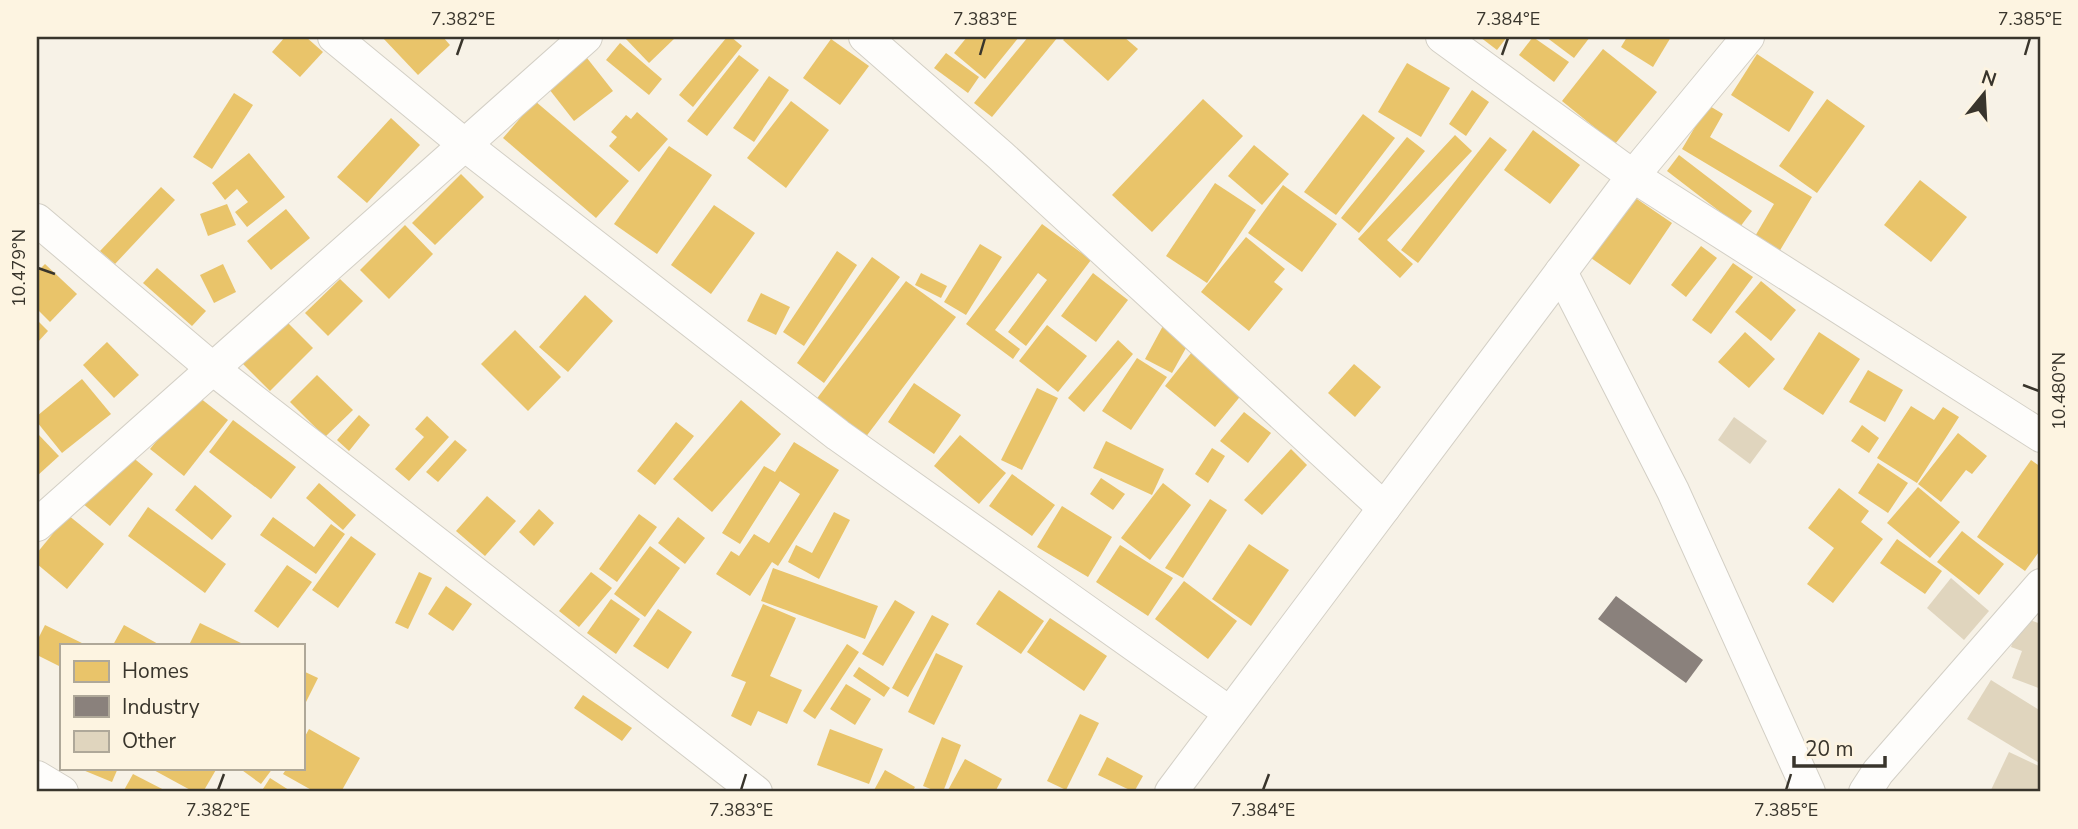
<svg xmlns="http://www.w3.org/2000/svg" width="2078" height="829" viewBox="0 0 2078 829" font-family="'Nunito Sans',sans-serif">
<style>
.homes{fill:#e9c46a}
.industry{fill:#8a817c}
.building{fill:#e0d5be}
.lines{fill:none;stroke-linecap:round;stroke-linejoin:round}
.street-casing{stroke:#d3cfc5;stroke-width:34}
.street{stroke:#fefdfb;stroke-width:32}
.ticks{fill:none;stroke:#39352c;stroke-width:2.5}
.neatline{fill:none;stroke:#39352c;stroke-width:2.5}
.ticks-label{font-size:18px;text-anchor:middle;fill:#39352c}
</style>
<rect width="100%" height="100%" fill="#f7f2e7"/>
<g class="homes">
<polygon points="285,37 306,37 323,52 300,77 272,52"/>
<polygon points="382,37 443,37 450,45 418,75"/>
<polygon points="624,37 676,37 649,63"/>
<polygon points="727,37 731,37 742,46 693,107 679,95"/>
<polygon points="967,37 1019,37 985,79 954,53"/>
<polygon points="1028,37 1058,37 992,117 974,103"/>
<polygon points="1066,37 1124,37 1138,49 1108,81 1063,40"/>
<polygon points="1480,37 1507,37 1497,50"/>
<polygon points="1533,37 1569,62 1554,82 1519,55"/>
<polygon points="1546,37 1590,37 1574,58"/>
<polygon points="1627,37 1671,37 1653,67 1621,47"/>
<polygon points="831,39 869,66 840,105 803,78"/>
<polygon points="620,43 662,79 649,95 606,60"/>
<polygon points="1603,49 1657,92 1615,144 1562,101"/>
<polygon points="946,53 979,77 968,93 934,68"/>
<polygon points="1757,54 1814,92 1789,132 1731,95"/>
<polygon points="739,55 759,70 707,136 687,121"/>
<polygon points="587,58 613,91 574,121 549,89"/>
<polygon points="1407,63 1450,88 1421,137 1378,112"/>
<polygon points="769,76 789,90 754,142 733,128"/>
<polygon points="1472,90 1489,102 1466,136 1449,124"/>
<polygon points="234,93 253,105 212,169 193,157"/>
<polygon points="1203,99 1243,136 1152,232 1112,195"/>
<polygon points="1827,99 1865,126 1817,193 1779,166"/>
<polygon points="535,101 629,181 596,218 503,138"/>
<polygon points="791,101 829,130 786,188 747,158"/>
<polygon points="1708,105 1723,114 1710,137 1812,197 1779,252 1754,238 1774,204 1682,149"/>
<polygon points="637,112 668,139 639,172 609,146 617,137 611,132 626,115 631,119"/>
<polygon points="1363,114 1395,138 1336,215 1304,192"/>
<polygon points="391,118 420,145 367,203 337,177"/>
<polygon points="1533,130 1580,165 1550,204 1504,170"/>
<polygon points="1455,135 1472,151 1387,240 1413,264 1400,278 1358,239"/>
<polygon points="1407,137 1425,151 1359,233 1341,218"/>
<polygon points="1490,137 1507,150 1418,263 1401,250"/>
<polygon points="1254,145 1289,174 1262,205 1228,176"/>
<polygon points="669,146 712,175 657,254 614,224"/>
<polygon points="249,153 285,197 247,227 235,212 248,202 237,189 225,200 212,183"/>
<polygon points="1679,155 1752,211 1740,227 1667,171"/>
<polygon points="461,174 484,197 435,245 412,223"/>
<polygon points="1920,180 1967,217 1931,262 1884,225"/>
<polygon points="1215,183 1256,210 1207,283 1166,256"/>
<polygon points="1283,185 1337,224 1302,272 1248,233"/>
<polygon points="161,187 175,200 115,264 100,251"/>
<polygon points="1634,197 1672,223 1630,285 1591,258"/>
<polygon points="227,204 236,225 208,236 200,214"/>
<polygon points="714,205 755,233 711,294 671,265"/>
<polygon points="286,209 310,238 271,270 247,241"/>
<polygon points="1042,224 1091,260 1026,346 1008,332 1047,280 1038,273 995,330 1020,349 1013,359 966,324"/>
<polygon points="405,225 433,254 389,299 360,270"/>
<polygon points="1246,237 1285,269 1274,282 1283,289 1249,331 1201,292"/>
<polygon points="980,244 1002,257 966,315 944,302"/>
<polygon points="1701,246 1717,258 1686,297 1671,285"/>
<polygon points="837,251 857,265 804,346 783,332"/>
<polygon points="872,257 900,277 824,383 797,363"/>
<polygon points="1733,263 1753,277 1711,334 1692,320"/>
<polygon points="45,264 77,294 50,322 37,309 37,272"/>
<polygon points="223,264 236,292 214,303 200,275"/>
<polygon points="157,268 206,311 192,326 143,283"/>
<polygon points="921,273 947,286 941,298 915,285"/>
<polygon points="1093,273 1128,300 1096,342 1061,316"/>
<polygon points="340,279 363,301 328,336 305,313"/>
<polygon points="906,281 956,317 862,442 812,405"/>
<polygon points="1761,281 1796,310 1771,341 1735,312"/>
<polygon points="761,293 790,307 776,335 747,321"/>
<polygon points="585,295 613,321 568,372 539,347"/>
<polygon points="37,320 48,331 37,343"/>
<polygon points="285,320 313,348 270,391 242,363"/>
<polygon points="1164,324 1191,339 1172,373 1145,359"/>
<polygon points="1047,325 1087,356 1058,392 1019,361"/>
<polygon points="515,330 561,377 528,411 481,364"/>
<polygon points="1745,332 1775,359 1749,388 1718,362"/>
<polygon points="1819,332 1860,359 1823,415 1783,389"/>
<polygon points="1118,340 1133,354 1084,412 1068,398"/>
<polygon points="107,342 139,375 114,398 83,365"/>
<polygon points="1192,352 1243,393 1215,427 1165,386"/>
<polygon points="1137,358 1167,377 1131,430 1102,411"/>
<polygon points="1354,364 1381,387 1355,417 1328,393"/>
<polygon points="1868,370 1903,390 1885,422 1849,402"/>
<polygon points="317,375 353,410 325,437 290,402"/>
<polygon points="82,379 111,414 62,453 37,422 37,416"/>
<polygon points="914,383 961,415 934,454 888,422"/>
<polygon points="1037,388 1058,398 1022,470 1001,460"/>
<polygon points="195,394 228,420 184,476 150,449"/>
<polygon points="741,400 781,434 712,512 673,479"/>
<polygon points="1911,406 1934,420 1943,407 1959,417 1917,483 1877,458"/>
<polygon points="1244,412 1271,433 1248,463 1220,441"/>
<polygon points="359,415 370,425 349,451 337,440"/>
<polygon points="427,416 449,437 409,481 395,469 424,437 415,429"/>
<polygon points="233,420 296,467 271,499 209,452"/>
<polygon points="676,422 694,436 655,485 637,471"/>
<polygon points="1862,425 1879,438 1869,453 1851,441"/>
<polygon points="37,433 59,456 37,476"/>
<polygon points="1958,433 1987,456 1972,474 1966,470 1941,502 1918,484"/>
<polygon points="960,435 1006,473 979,504 934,466"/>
<polygon points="455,440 467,450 438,482 426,472"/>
<polygon points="1106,441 1164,469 1152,495 1093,468"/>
<polygon points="794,442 839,470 778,566 772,562 750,596 716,574 731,551 739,556 754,534 769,543 800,494 780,481 740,544 722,533 764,466 775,472"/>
<polygon points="1212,448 1225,456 1208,483 1195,474"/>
<polygon points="1291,449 1307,465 1262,515 1244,500"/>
<polygon points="125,451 153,474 110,526 82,503"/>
<polygon points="2031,460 2041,467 2041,549 2025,571 1977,537"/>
<polygon points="1878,463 1908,483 1888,513 1858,493"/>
<polygon points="1012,474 1055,505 1032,536 989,506"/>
<polygon points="1101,478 1125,494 1113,510 1090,494"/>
<polygon points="319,483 356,515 343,530 306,498"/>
<polygon points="1163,483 1191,505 1150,560 1121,538"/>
<polygon points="195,485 232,516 212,540 175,510"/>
<polygon points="1918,487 1960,522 1930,558 1887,523"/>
<polygon points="1839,488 1869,511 1861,522 1883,539 1833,603 1807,584 1834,548 1808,528"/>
<polygon points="487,496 516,521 485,556 456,531"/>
<polygon points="1210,499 1227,510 1183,578 1165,568"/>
<polygon points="1062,506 1112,537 1088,577 1037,547"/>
<polygon points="148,507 226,564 205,593 128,536"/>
<polygon points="539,509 554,523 534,546 519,532"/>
<polygon points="834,512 850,520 819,579 788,562 796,545 812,553"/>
<polygon points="639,514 657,527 617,582 599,569"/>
<polygon points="68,515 104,544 67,589 37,564 37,553"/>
<polygon points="273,517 314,547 331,524 345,534 316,574 260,535"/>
<polygon points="678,517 705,538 685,564 658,543"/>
<polygon points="1962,531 2004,564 1979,595 1937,562"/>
<polygon points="351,536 376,554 338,608 312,590"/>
<polygon points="1897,539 1942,571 1925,594 1880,563"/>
<polygon points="1249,544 1289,570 1251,626 1212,599"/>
<polygon points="1120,545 1173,578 1148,616 1096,582"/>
<polygon points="650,546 680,568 645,617 614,594"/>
<polygon points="287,565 312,582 278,628 254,611"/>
<polygon points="773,568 878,606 865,639 761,601"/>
<polygon points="419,572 432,578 408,629 395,623"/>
<polygon points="591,572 612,588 579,627 559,611"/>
<polygon points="1184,581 1237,621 1208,659 1155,619"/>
<polygon points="446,586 472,604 453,631 428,614"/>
<polygon points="999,590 1044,621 1021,654 976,624"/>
<polygon points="611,599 640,619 616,654 587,633"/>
<polygon points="895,600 915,612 883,666 862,654"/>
<polygon points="763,604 796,618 770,676 802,690 787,724 758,711 751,726 731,716 746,682 731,676"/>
<polygon points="658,609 692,632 668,669 633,646"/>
<polygon points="932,615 949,624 908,697 892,688"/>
<polygon points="1050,618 1107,656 1084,691 1027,652"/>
<polygon points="200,623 245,645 189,645"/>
<polygon points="45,625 86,645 61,645 61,667 37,655 37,641"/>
<polygon points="124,625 160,645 113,645"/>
<polygon points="847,644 859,652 815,719 803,711"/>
<polygon points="936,653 963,666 934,725 908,712"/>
<polygon points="859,667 890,688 884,697 853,676"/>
<polygon points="303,671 318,678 303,708"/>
<polygon points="846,684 871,699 855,725 830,709"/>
<polygon points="583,695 632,728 622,741 574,708"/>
<polygon points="1080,714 1099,723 1066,790 1047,781"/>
<polygon points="309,729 360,758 341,792 315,792 283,774 287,768 303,768 303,740"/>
<polygon points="830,729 883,749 869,784 817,765"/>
<polygon points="942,737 961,745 943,792 938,792 923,786"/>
<polygon points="1107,757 1143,776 1134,792 1098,775"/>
<polygon points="965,759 1002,779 995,792 947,792"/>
<polygon points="78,768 118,768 112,782"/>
<polygon points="150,768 217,768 203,792 194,792"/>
<polygon points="239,768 273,768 261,784"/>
<polygon points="885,770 915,787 912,792 873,792"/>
<polygon points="133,774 168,792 123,792"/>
<polygon points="270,778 292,792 261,792"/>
</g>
<polygon class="industry" points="1616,596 1703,660 1686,683 1598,619"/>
<g class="building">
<polygon points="1734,417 1767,441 1750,464 1718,440"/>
<polygon points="1951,578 1989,611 1964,640 1927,608"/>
<polygon points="2021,617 2041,624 2041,689 2012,678 2022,651 2011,647"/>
<polygon points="1991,680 2041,711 2041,764 1967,719"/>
<polygon points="2009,752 2041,767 2041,792 1990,792"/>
</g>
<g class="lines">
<g class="street-casing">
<g id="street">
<polyline points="334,37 465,145 838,435 1230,713"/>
<polyline points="865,37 1000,155 1384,508"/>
<polyline points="1442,37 1633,176 2041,436"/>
<polyline points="37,220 213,369 756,792"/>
<polyline points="1561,272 1673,491 1809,792"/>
<polyline points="37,525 586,37"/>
<polyline points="37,777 62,792"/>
<polyline points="1171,792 1633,176 1748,37"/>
<polyline points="1865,792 1878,772 2041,585"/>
</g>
</g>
<use href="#street" class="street"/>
</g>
<path class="ticks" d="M 457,55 L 463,38M 980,55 L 985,38M 1502,55 L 1508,38M 2025,55 L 2030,38M 38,268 L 55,274M 2023,385 L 2039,391M 218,790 L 224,774M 741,790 L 746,774M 1263,790 L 1269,774M 1786,790 L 1791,774"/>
<rect width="2078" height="829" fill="none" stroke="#fdf4e1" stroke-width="77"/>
<rect x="60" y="644" width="245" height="126" fill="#fdf4e1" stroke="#afa899" stroke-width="2"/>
<rect x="74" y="661" width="35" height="21" fill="#e9c46a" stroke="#afa899" stroke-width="2"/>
<text x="122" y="678" font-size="21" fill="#39352c">Homes</text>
<rect x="74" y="696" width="35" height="21" fill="#8a817c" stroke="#afa899" stroke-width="2"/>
<text x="122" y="714" font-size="21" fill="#39352c">Industry</text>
<rect x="74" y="731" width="35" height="21" fill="#e0d5be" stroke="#afa899" stroke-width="2"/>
<text x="122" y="748" font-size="21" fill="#39352c">Other</text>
<g transform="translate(1984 94) rotate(18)" stroke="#fdf4e1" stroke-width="5" paint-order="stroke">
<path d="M0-5L12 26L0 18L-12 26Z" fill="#39352c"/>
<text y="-10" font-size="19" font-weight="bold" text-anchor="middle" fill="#39352c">N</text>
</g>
<path d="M1794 756v10h91v-10" fill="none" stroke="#39352c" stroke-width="3.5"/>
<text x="1805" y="756" font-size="21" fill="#39352c" stroke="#fdf4e1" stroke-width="5" paint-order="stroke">20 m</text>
<rect x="38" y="38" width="2001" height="752" class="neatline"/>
<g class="ticks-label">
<text x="463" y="25">7.382°E</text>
<text x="985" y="25">7.383°E</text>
<text x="1508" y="25">7.384°E</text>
<text x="2030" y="25">7.385°E</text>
<text transform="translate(19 268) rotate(-90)" y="6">10.479°N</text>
<text transform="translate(2059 391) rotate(-90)" y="6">10.480°N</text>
<text x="218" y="816">7.382°E</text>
<text x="741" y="816">7.383°E</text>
<text x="1263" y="816">7.384°E</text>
<text x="1786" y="816">7.385°E</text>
</g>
</svg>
